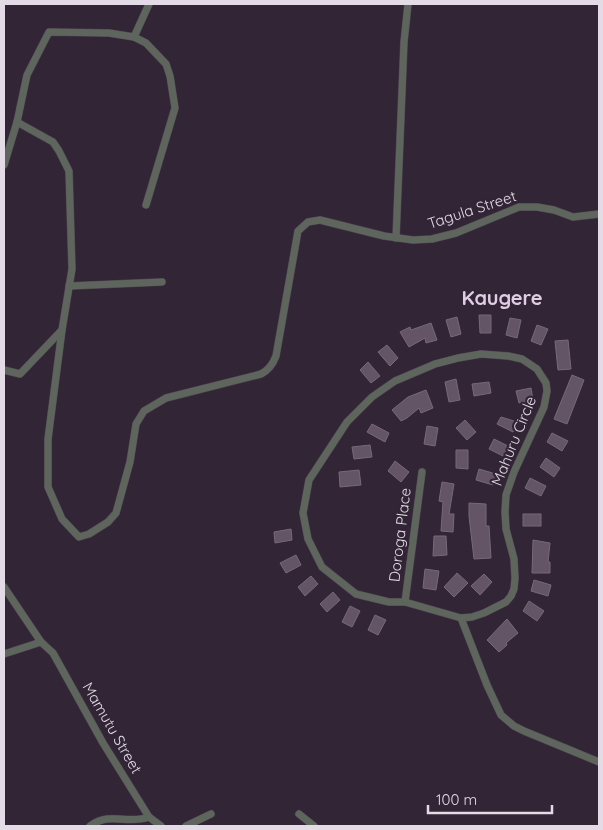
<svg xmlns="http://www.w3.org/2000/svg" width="603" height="830" viewBox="0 0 603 830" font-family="Quicksand,sans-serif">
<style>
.building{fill:#635466;stroke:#77697b}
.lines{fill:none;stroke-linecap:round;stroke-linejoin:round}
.minor-casing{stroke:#4e4251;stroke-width:8}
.minor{stroke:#5e655d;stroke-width:7}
.labels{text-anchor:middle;stroke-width:4.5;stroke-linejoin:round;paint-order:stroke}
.street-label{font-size:15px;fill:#e3dbe5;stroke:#322535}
.district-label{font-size:20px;font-weight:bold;fill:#dfcee3;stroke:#322535}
</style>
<rect width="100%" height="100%" fill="#322535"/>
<g class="building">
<polygon points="479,315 491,315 491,333 480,333"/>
<polygon points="457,317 461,334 451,337 446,320"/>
<polygon points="510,318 521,320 517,338 506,335"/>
<polygon points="431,323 437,340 426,343 425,338 409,347 400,332 410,327 411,330"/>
<polygon points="537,325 548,329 541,345 531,341"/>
<polygon points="568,340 571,369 558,370 555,341"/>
<polygon points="387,345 398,358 390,366 378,352"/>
<polygon points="368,362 380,376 371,383 360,370"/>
<polygon points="572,375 584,380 567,424 554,419"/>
<polygon points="456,379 460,400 449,402 445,382"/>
<polygon points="489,382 491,393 474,396 472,384"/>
<polygon points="531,388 533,400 519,403 516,391"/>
<polygon points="426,390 433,408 421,413 419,408 407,418 401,421 392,410 408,397"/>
<polygon points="501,417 514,421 516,425 513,432 497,424"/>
<polygon points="465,420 476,432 467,440 456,428"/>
<polygon points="372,424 389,433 385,442 367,432"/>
<polygon points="427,426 438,428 435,446 424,444"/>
<polygon points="552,433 568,441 562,451 547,442"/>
<polygon points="494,439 508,446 503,456 489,449"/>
<polygon points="370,445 372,457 354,459 352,447"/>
<polygon points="456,450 468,450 468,469 456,468"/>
<polygon points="546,458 560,468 554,477 540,467"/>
<polygon points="395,461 409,472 401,482 388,471"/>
<polygon points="479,469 496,474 493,485 476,480"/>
<polygon points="359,470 361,485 340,487 339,472"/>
<polygon points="530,478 546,486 541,496 525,488"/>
<polygon points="442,482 454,484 449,514 454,514 453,532 441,531 443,502 439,501"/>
<polygon points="469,503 486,504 486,526 489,526 491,558 474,559 469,516"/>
<rect x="523" y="514" width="18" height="12"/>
<polygon points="291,529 292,540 275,543 274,532"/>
<polygon points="434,536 446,536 447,555 433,556"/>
<polygon points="533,540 550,543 548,562 550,562 550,573 532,573"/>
<polygon points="296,555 301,565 286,573 280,563"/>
<polygon points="425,569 439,571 436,590 423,588"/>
<polygon points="457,573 468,583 454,597 444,587"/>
<polygon points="484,574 492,582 480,595 471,586"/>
<polygon points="311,576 318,584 305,596 298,587"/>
<polygon points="534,580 551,585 548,596 531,591"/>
<polygon points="333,592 340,600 327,612 320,604"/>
<polygon points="529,601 544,611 537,621 523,611"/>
<polygon points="350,606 360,611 352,627 342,622"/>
<polygon points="375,615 386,620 378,635 368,630"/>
<polygon points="507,619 518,633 506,643 507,645 499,652 487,640"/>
</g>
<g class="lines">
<g class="minor-casing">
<g id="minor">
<polyline points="4,165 17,122 27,75 49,32 109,33 134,37"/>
<polyline points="146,205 175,108 170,76 166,64 146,43 134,37 149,4"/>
<polyline points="396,238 404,42 408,4"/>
<polyline points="69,286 162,282"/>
<path d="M 62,330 L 48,439 L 48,487 L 62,519 L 79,537 L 89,534 L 108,522 L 116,513 L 130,462 L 136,424 L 144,411 L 166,398 L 261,374 C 269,370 273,364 276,356 L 298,231 L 308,222 L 320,220 L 384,236 L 413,240 L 432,239 L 456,233 L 519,207 L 537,207 L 554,210 L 573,217 L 599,214"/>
<polygon points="481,354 508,356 522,359 537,369 546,383 547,391 544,407 514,472 506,495 505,512 506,529 514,559 515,578 514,589 511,596 506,602 484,613 472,617 461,618 405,602 389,602 356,594 322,567 308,539 303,513 309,480 347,422 372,397 395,381 435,364 458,358"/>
<polyline points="4,370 20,374 62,330 72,269 69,171 59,151 53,142 17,122"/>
<polyline points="4,587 41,642 4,654"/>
<polyline points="405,602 422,472"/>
<polyline points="461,618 487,685 501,715 514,726 524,731 599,762"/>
<polyline points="41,642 53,653 103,743 149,817 161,826"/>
<polyline points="299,814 314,826"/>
<path d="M 90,826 C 111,811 127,825 149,817"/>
<polyline points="186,826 211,814"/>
</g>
</g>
<use href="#minor" class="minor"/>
</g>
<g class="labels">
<g class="street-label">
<text transform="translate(472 210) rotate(-18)" y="5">Tagula Street</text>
<text transform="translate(514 441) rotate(-68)" y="5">Mahuru Circle</text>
<text transform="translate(400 535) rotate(-83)" y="5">Doroga Place</text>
<text transform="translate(112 728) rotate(60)" y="5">Mamutu Street</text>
</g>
<g class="district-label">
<text x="502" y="305">Kaugere</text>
</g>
</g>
<rect width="603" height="830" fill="none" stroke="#e3dbe5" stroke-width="10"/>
<path d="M428 805v8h124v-8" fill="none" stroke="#e3dbe5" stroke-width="2.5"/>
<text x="436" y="805" font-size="15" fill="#e3dbe5" stroke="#322535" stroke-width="4" paint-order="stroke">100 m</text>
</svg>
